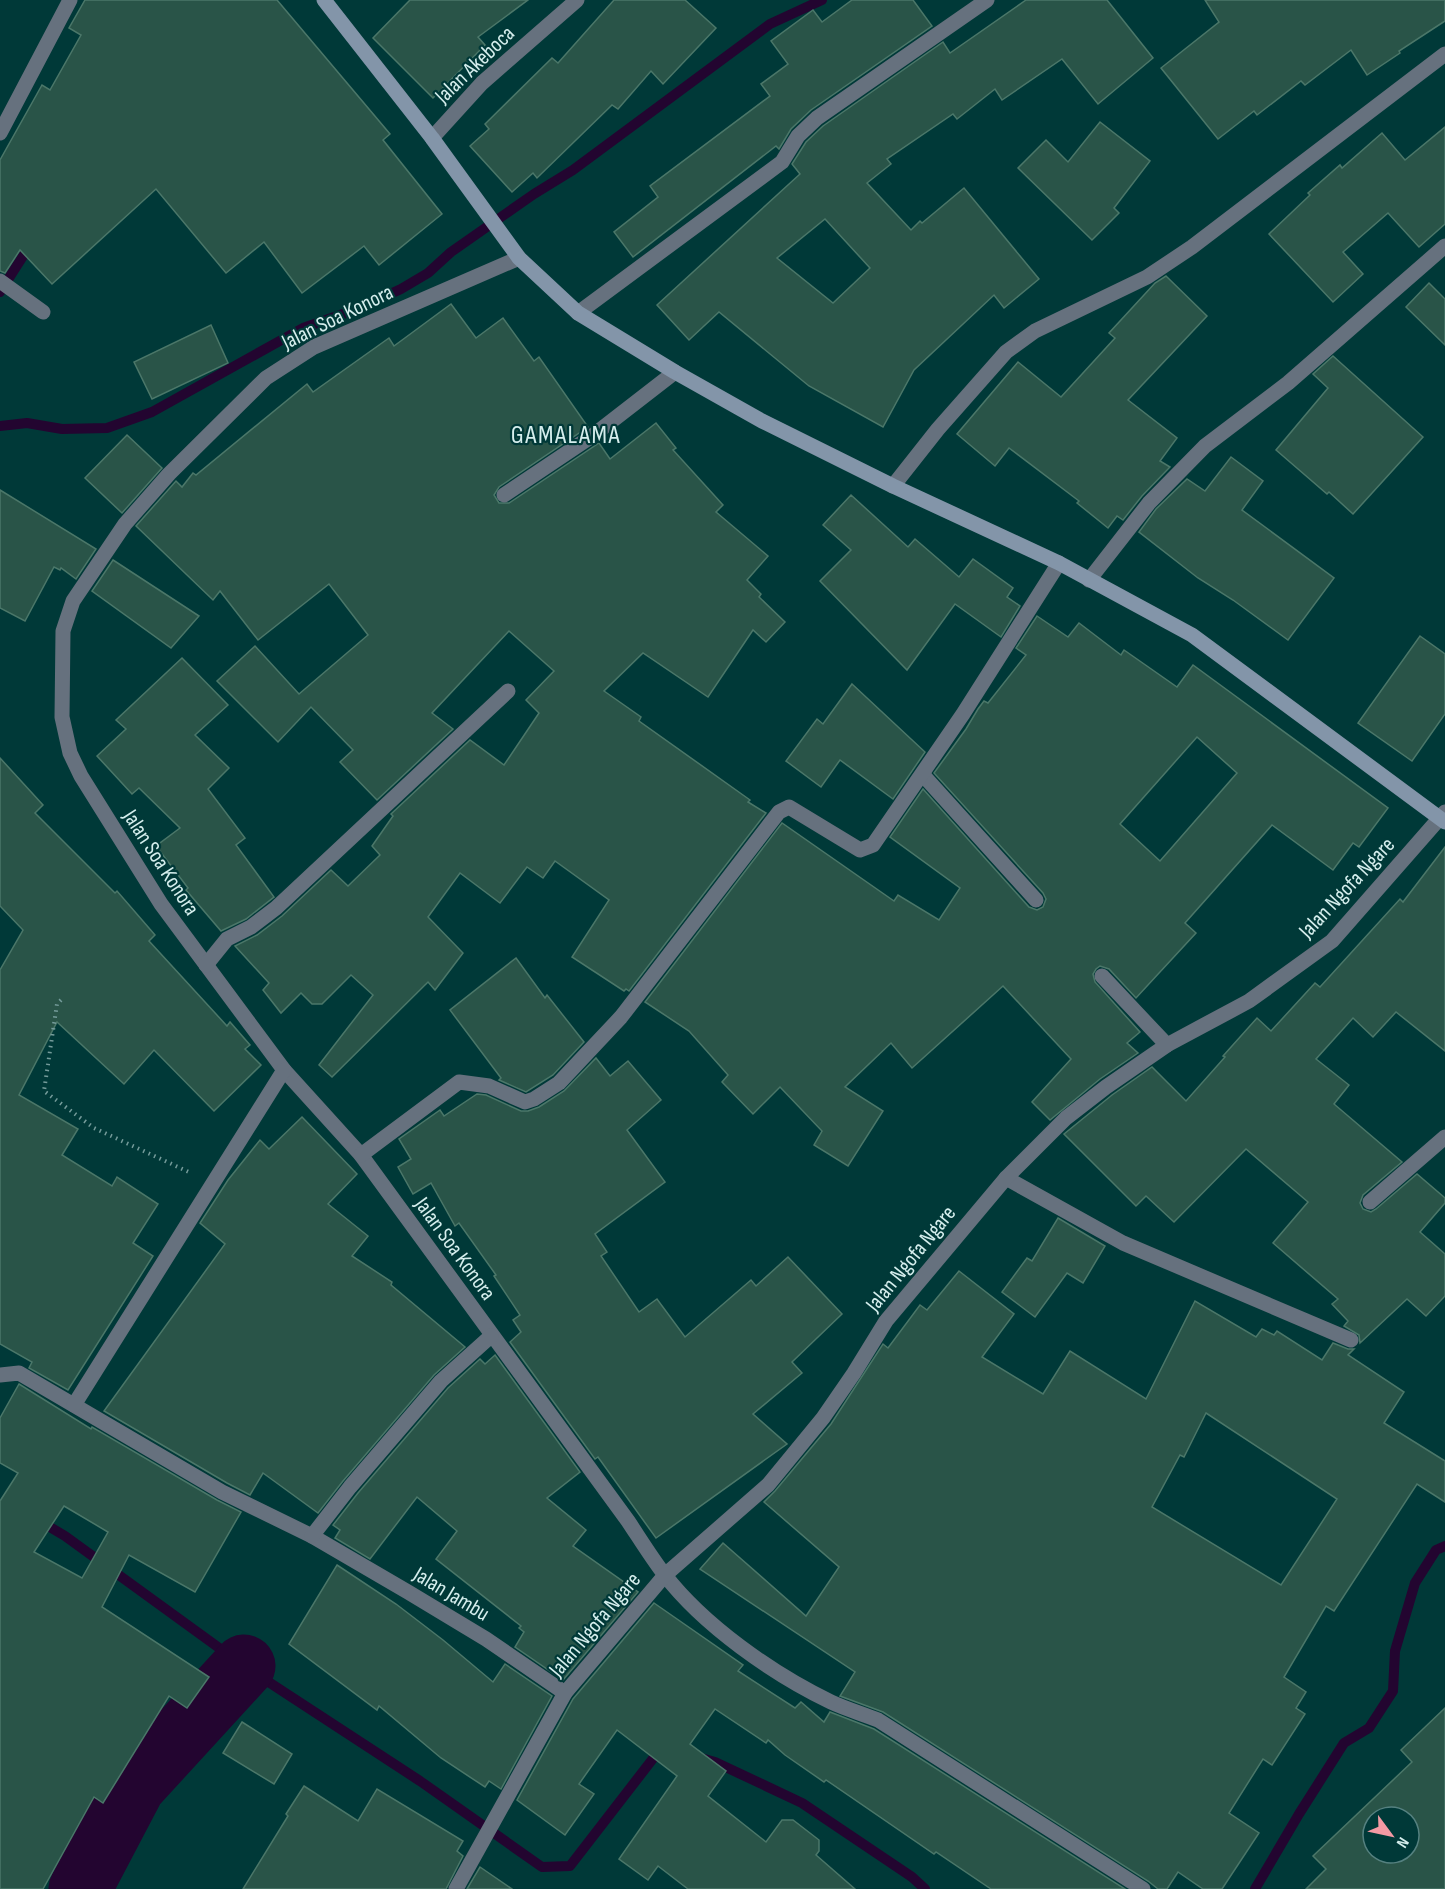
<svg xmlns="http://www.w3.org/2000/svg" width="1445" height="1889" viewBox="0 0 1445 1889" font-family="'Sofia Sans Condensed',sans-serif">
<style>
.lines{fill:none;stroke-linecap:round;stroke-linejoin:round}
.stream{stroke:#230530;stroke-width:10}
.river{stroke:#230530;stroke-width:63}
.building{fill:#295448;stroke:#4b7769;stroke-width:1.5;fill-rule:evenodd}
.path{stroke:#749b9a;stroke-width:4;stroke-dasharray:1.5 4.5;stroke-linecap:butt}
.lane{stroke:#66717e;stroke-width:15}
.street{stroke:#66717e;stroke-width:15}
.secondary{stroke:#8395a9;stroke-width:15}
.labels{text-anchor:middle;stroke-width:4.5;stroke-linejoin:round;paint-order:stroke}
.street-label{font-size:22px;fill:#d5eeed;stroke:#003938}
.quarter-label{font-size:26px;letter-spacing:1.5px;fill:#d5eeed;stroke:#003938}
</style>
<rect width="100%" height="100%" fill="#003938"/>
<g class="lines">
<g class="stream">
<polyline points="0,292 32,242"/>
<polyline points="0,426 27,423 62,429 107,428 152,412 303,328 360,308 401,289 428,273 451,252 534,194 573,170 770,24 822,0"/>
<polyline points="38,1520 65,1536 244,1666 420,1781 542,1867 570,1866 655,1756 665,1755"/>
<polyline points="701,1758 715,1762 802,1803 912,1877 925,1889"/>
<polyline points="1255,1889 1299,1814 1344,1743 1369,1728 1393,1691 1395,1651 1415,1583 1436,1550 1445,1546"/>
</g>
<polyline class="river" points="80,1889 134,1786 244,1666"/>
</g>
<g class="building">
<polygon points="85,0 277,0 390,134 383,140 442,214 379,265 364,246 302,293 264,242 226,273 156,189 52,284 20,250 5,273 0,271 0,160 42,85 50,90 81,35 69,28"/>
<polygon points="410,0 528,0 478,37 485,45 433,98 373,38"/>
<polygon points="614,0 685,0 716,28 663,84 651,71 618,109 612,105 537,178 533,173 512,192 470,146 489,129 485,124 552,58 558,63"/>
<polygon points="852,0 913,0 932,26 811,110 791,129 779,149 776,146 633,257 614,232 658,197 650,186 770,96 761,84 788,64 771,41 813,10 822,22"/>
<path d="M 1026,0 L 1107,0 L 1153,58 L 1098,104 L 1062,59 L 1002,100 L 995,89 L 957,119 L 953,114 L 887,159 L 891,164 L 867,183 L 911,230 L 920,221 L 922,223 L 964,188 L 1039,279 L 1004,308 L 994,295 L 914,370 L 883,427 L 809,386 L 719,312 L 689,340 L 657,305 L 800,174 L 792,164 L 806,142 L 823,126 L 943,42 L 950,53 ZM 825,219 L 870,268 L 833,303 L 777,258 Z"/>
<polygon points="1205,0 1445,0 1445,21 1399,51 1400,53 1367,75 1351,50 1305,85 1301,81 1257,115 1254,111 1218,139 1161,68 1219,22"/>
<polygon points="1100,122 1150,161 1114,208 1119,213 1092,240 1018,168 1046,140 1068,162"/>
<polygon points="1445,127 1445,224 1419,247 1388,213 1343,252 1363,274 1333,302 1269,234 1310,195 1308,193 1340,165 1342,168 1382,133 1405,160"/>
<polygon points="1166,276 1207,316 1128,400 1177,438 1160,461 1170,467 1142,496 1123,520 1117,516 1108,528 1077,503 1079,501 1009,448 995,466 957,434 1018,362 1061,397 1115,338 1109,333 1155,283"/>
<polygon points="1429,283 1445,299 1445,345 1406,307"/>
<polygon points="451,304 476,338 503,318 534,361 539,357 588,427 499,487 494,495 499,503 509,503 599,443 610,459 656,423 676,448 673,450 723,505 716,512 768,556 747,580 761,594 759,597 785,622 766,642 753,630 708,697 643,653 604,691 641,717 639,721 750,800 748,802 766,813 629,991 626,989 624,991 572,957 609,900 555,861 543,878 527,867 500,903 460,873 428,917 463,953 435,990 428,982 332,1077 319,1065 373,995 351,975 322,1004 312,1004 301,993 281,1013 263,990 269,983 235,946 257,935 282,916 331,870 348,886 380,855 372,846 393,816 391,814 470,740 504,765 539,713 526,700 554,671 509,631 432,713 453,729 377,800 340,762 353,750 311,707 278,742 217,681 255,646 299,694 368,635 329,584 258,640 220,591 213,600 136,526 176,481 182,487 193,473 196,475 307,384 313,392 389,338 394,346"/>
<polygon points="211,325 228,363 152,399 134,362"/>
<polygon points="1333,356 1423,437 1353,514 1329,492 1327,494 1276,450 1328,388 1313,374"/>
<polygon points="127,435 162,468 122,513 85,478"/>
<polygon points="1231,457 1263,481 1242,510 1334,578 1288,640 1233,600 1198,578 1139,532 1156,509 1187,479 1205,491"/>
<polygon points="0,490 96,549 76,579 61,568 60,570 54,567 25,621 0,608"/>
<polygon points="851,495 908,547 915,539 959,577 973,559 1013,588 1007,597 1020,606 1001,637 955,604 907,670 820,581 851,550 823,525"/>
<polygon points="113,560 199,616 171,648 92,591"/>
<path d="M 1037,616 L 1068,637 L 1079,623 L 1121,655 L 1124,650 L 1177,687 L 1193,665 L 1388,808 L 1359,847 L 1353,843 L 1333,870 L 1272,825 L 1185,923 L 1196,933 L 1136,998 L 1109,969 L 1100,966 L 1096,969 L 1093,974 L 1095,982 L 1140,1032 L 1127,1043 L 1138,1053 L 1100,1079 L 1050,1120 L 1032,1102 L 1071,1059 L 1003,986 L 912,1068 L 891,1043 L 845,1087 L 883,1111 L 848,1166 L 814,1145 L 822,1131 L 780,1087 L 753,1114 L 722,1082 L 728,1075 L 689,1031 L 645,1002 L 782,823 L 894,901 L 898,895 L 939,920 L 960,888 L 890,837 L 923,789 L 1029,907 L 1037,910 L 1043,907 L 1046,899 L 1043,893 L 934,773 L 966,729 L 978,709 L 984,701 L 988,703 L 1026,655 L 1016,648 ZM 1197,737 L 1237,773 L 1160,861 L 1120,824 Z"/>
<polygon points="1420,636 1445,654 1445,714 1412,761 1358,723"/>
<polygon points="182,658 228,705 195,735 229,768 208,789 245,838 236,845 274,897 246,919 221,931 186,890 188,888 156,846 180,828 139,788 132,794 97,756 126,729 116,720"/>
<polygon points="852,684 925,752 893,799 840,760 821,787 786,761 817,719 823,724"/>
<polygon points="0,758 43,805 35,813 115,893 117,891 155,935 149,941 227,1026 230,1022 250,1045 245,1049 261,1065 214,1111 154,1050 124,1084 57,1022 19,1095 78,1129 62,1155 112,1186 117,1177 158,1204 133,1243 153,1256 68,1390 29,1368 32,1362 0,1344 0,970 23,930 0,906"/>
<polygon points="1445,847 1445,1051 1396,1012 1373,1037 1353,1018 1316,1059 1349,1085 1334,1104 1402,1162 1363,1195 1360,1203 1363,1209 1371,1212 1376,1209 1417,1174 1445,1198 1445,1203 1420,1232 1445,1254 1445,1296 1426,1316 1407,1299 1360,1343 1359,1335 1344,1326 1348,1321 1332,1304 1338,1299 1273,1243 1308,1202 1246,1149 1174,1222 1146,1196 1136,1206 1064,1134 1112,1095 1152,1067 1186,1101 1225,1057 1223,1056 1257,1018 1271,1031 1315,983 1320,987 1400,899 1403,902"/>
<polygon points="516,958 545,998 547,995 584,1042 553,1075 526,1092 499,1080 501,1078 450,1010"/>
<polygon points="596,1058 610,1076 628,1061 661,1100 627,1130 665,1182 595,1234 607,1252 601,1256 639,1312 657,1299 685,1337 751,1280 756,1286 788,1257 842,1314 792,1362 802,1373 753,1414 787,1444 656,1538 598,1457 595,1459 510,1342 521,1332 513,1320 520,1315 494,1276 496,1275 459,1223 455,1226 431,1183 413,1194 398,1167 411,1159 399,1139 440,1110 444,1116 477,1094 486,1095 521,1111 528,1111 539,1107 564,1091"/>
<polygon points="302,1117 357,1174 328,1204 368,1236 352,1256 392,1282 391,1285 465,1347 434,1375 343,1481 318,1513 263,1473 250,1495 227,1483 104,1411 225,1244 200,1223 228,1180 260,1140 269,1149"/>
<polygon points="1058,1218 1105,1246 1083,1283 1067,1273 1035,1317 1002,1292 1027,1258 1032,1261"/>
<path d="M 959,1271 L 1014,1314 L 982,1357 L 1043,1394 L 1070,1351 L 1146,1399 L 1195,1301 L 1256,1337 L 1262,1329 L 1274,1335 L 1277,1331 L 1322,1360 L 1333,1343 L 1348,1349 L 1354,1349 L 1348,1355 L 1404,1392 L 1384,1423 L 1445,1461 L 1445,1502 L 1417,1484 L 1334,1611 L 1326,1606 L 1284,1677 L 1306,1692 L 1296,1708 L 1305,1714 L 1272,1765 L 1263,1759 L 1229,1813 L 1259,1833 L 1222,1889 L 1203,1889 L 1178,1872 L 1167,1889 L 1158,1889 L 1148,1881 L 883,1712 L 840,1696 L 855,1672 L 700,1569 L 723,1543 L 806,1616 L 839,1567 L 764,1502 L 775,1491 L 831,1424 L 883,1344 L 888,1348 L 920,1305 L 927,1310 ZM 1206,1413 L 1337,1499 L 1281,1585 L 1152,1507 L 1180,1455 L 1184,1457 Z"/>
<polygon points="495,1355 580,1472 547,1498 586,1530 573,1546 638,1592 563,1680 515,1647 524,1632 519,1628 521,1626 436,1559 457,1531 417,1497 370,1559 335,1538 340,1530 333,1525 358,1493 448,1388 480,1359 485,1364"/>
<path d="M 19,1384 L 91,1429 L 92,1427 L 217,1500 L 241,1512 L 195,1592 L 129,1555 L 102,1607 L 209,1677 L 187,1708 L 169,1696 L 103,1803 L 94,1797 L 43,1889 L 0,1889 L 0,1501 L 18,1473 L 0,1463 L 0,1418 ZM 64,1506 L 108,1532 L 82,1578 L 34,1552 Z"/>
<polygon points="337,1565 396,1604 443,1640 493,1682 505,1664 552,1696 501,1789 489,1781 485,1787 441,1758 379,1706 377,1710 289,1644"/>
<polygon points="654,1603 743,1665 738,1671 795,1708 801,1702 824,1722 830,1712 874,1729 1125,1889 991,1889 936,1852 934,1854 826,1780 824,1782 785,1755 768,1740 766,1743 715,1709 690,1744 726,1771 708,1796 766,1842 782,1820 793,1820 819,1840 819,1851 816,1855 855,1889 688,1889 658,1866 648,1880 619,1859 677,1776 617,1730 579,1784 594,1794 565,1835 517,1800 573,1699"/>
<path d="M 1445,1708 L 1445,1889 L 1306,1889 L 1326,1869 L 1313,1856 L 1412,1762 L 1401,1750 ZM 1373,1817 L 1409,1817 L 1409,1853 L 1373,1853 Z"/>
<polygon points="242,1722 292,1754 274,1784 223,1753"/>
<polygon points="304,1786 358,1821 377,1789 463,1841 457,1851 463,1856 446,1889 243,1889 288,1816 286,1814"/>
<polygon points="480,1867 512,1889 467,1889"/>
</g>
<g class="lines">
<polyline class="path" points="61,1000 57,1004 44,1091 94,1128 191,1173"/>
<polyline class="lane" points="0,281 43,312"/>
<g class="street">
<polyline points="0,133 70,0"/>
<polyline points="432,138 482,83 577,0"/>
<path d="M 519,258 L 314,347 L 266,378 L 169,474 L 125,524 L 73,601 L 63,631 L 62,717 L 70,753 L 81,776 L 161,904 L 284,1070 L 361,1155 L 628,1521 C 640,1539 651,1557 664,1574 C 704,1626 773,1674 831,1702 C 846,1709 863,1714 878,1720 L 1143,1889"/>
<polyline points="578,313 782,162 798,136 817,118 987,0"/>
<polyline points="893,486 938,429 1006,352 1035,331 1147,277 1192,247 1445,54"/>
<polyline points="504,495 595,434 675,372"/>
<polyline points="1089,580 1149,503 1205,446 1288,383 1445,246"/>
<polyline points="923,775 1036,900"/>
<polyline points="206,965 227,939 251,927 276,908 508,691"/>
<polyline points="1102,976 1167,1045"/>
<polyline points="361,1155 459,1082 489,1086 525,1102 534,1099 559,1083 621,1017 779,812 789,807 860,850 873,845 963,714 1059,563"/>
<polyline points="1006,1178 1123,1243 1351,1340"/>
<polyline points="1370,1202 1445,1137"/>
<polyline points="0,1375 19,1373 222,1492 312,1536 408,1592 486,1639 565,1693"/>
<polyline points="74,1405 284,1070"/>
<polyline points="312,1536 350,1487 441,1381 491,1336"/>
<polyline points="456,1889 565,1693 665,1575 768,1485 823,1418 854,1373 886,1321 1006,1178 1066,1118 1106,1087 1167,1045 1249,1001 1332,941 1445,812"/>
</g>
<polyline class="secondary" points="324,0 432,138 519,258 578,313 675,372 762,421 893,486 1059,563 1192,635 1445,822"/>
</g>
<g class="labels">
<g class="street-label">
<text transform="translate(474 64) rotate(-44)" y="8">Jalan Akeboca</text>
<text transform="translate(337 316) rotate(-26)" y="8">Jalan Soa Konora</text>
<text transform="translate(162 862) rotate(57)" y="8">Jalan Soa Konora</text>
<text transform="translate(1346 887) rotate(-47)" y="8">Jalan Ngofa Ngare</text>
<text transform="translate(456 1248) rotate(54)" y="8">Jalan Soa Konora</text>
<text transform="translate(910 1258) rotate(-51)" y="8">Jalan Ngofa Ngare</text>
<text transform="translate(452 1593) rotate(31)" y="8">Jalan Jambu</text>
<text transform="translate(594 1624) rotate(-50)" y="8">Jalan Ngofa Ngare</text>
</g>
<g class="quarter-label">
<text x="566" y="443">GAMALAMA</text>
</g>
</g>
<g transform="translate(1391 1835) rotate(123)"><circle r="28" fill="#003938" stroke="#558180" stroke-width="1.5"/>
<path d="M0-4.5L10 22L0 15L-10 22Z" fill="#f49aa4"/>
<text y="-9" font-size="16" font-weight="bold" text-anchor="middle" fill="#d5eeed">N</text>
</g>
</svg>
